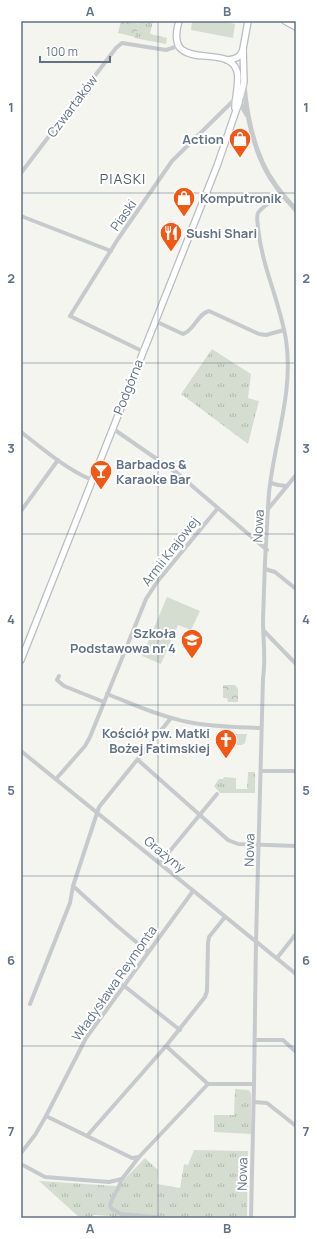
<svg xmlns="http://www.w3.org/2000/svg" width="317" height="1239" viewBox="0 0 317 1239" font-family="Manrope,sans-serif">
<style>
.grass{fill:url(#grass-tufts)}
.park{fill:url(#park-crowns)}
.garden{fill:#d5ddd1}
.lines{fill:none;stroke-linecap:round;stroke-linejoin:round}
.secondary-casing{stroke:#b8bdc2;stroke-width:8}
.minor{stroke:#c7cacd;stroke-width:4}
.tertiary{stroke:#c7cacd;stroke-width:5}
.secondary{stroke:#fff;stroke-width:5.5}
.grid{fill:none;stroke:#617285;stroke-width:1;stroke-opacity:0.55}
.labels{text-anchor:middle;stroke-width:4;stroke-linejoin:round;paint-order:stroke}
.street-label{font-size:13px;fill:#617285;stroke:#fff}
.poi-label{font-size:13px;font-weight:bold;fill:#617285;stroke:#fff;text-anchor:end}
.neighbourhood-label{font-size:14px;letter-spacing:1px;fill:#505c69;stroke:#fff}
.neatline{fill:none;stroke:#617285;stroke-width:1.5}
.grid-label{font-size:13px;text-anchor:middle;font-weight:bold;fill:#617285}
</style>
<defs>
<pattern id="grass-tufts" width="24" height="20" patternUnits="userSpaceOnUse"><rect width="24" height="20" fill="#d5ddd1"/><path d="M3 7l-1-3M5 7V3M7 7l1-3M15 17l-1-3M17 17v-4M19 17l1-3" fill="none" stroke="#b0b8af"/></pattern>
<pattern id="park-crowns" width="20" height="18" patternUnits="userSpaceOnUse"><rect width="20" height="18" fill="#d5ddd1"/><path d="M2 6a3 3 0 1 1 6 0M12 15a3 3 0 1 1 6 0" fill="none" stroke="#b0b8af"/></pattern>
</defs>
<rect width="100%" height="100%" fill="#f5f5f0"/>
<g class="grass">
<polygon points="131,21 153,21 150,34 167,38 166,44 134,38 139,24"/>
<polygon points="212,349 251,374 248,398 259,401 248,444 181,394"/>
<polygon points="230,734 247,734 245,743 241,745 229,745"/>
<polygon points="248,772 255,772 255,793 220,793 214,786 219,779 223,779 224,777 236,778 236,789 247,789"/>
<polygon points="235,1089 249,1090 251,1094 251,1134 214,1132 214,1115 234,1115"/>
<polygon points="194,1150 248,1151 247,1218 112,1218 112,1216 94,1215 89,1218 80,1218 39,1181 116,1186 121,1183 145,1158 158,1170 157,1184 180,1188 184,1164 188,1165"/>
</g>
<g class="park">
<polygon points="121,21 129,21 139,24 135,37 118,33"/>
<polygon points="223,685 235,685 238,689 238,702 228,702 227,698 223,698"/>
</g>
<g class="garden">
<polygon points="192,21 222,21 235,24 233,38 191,30"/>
<polygon points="167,597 200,611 191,630 178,625 161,664 142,656"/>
</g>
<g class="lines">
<g class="secondary-casing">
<g id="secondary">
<path d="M 179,21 C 163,76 228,41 237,71 C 240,80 235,97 235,108"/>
<polyline points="285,21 296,27"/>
<path d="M 227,60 C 235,59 240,58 243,50"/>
<polyline points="21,660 217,166 239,102 244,82 243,49 248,21"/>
</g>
</g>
<g class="minor">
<polyline points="21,173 116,48 122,43 166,50 178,46"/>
<polyline points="21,216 111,251"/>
<path d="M 155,321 L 183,334 C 195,330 197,314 209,311 L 259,334 L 266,335 L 284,330"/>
<polyline points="142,351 70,316 118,239 172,161 235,99"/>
<polyline points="112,428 177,473 267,550"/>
<path d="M 21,432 C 43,449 66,469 92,480"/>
<polyline points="271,483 278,485 287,486"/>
<polyline points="269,508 296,475"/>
<polyline points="21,511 58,460"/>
<polyline points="265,569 275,572 296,589"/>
<polyline points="264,631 296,664"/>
<polyline points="59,676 57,680 64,686 104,702"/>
<path d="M 107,694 C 133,704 161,717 188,722 C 213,727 237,727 261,728"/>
<polyline points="21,751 296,974"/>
<polyline points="138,760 228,840 238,844 296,846"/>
<polyline points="261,771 296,771"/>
<polyline points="56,779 85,746 90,737 146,599 157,582 218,508"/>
<polyline points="160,863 217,794"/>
<polyline points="73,886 116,925 148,952"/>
<polyline points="277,958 296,934"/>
<polyline points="123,985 180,1030"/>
<polyline points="30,1004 70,903 73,886 99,807 171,718"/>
<polyline points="255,1040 283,1040 296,1052"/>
<polyline points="166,1046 208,1084"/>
<polyline points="254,1102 267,1103 296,1126"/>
<polyline points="46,1116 132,1158 139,1157 208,1084 254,1084"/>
<polyline points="87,1136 166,1046 205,997 207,991 208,943 209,937 225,917"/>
<polyline points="21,1153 35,1135 46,1116 86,1038 193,891"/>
<polyline points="21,1164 45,1177 109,1182 122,1179 139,1157"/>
<path d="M 121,1179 C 120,1191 112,1194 110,1206 L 112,1209 L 121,1214 L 165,1218"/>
<path d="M 251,1218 L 254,1084 L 256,941 L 263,678 C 266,658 263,640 263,620 C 264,578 266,535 269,493 C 274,442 294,392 286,340 C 280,302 262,267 258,228 C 258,224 256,217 258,213 C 261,207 277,198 282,194"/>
</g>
<g class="tertiary">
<path d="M 244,85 C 247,119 255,158 276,186 C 282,195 289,202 296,210"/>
<polyline points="238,99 247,115"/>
</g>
<use href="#secondary" class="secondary"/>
</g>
<path class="grid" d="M 158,21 L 158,1218M 21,193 L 296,193M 21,363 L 296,363M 21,534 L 296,534M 21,705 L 296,705M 21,876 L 296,876M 21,1046 L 296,1046"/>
<defs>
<g id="shop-pin" transform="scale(1.15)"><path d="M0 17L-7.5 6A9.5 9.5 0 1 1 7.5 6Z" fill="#f45712" stroke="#fff"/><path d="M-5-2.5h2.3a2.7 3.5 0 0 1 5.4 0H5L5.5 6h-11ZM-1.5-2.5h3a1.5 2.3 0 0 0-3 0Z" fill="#fff"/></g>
<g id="restaurant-pin" transform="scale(1.15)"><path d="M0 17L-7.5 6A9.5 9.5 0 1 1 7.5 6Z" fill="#f45712" stroke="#fff"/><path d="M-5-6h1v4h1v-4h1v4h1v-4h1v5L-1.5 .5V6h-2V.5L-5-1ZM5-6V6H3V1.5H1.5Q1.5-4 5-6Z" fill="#fff"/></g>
<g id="bar-pin" transform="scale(1.15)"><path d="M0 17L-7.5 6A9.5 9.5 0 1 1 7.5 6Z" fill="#f45712" stroke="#fff"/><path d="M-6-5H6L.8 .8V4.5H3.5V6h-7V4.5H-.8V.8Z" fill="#fff"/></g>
<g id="school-pin" transform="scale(1.15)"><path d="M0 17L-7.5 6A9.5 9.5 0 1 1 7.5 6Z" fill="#f45712" stroke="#fff"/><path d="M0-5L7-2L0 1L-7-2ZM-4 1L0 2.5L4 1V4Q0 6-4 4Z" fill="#fff"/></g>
<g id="church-pin" transform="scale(1.15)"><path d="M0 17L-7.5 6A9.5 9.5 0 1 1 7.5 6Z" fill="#f45712" stroke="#fff"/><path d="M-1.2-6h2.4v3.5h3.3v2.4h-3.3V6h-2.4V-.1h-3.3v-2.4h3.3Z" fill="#fff"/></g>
</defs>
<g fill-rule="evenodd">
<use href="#shop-pin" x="240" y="139"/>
<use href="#shop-pin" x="184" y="198"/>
<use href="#restaurant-pin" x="171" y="233"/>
<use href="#bar-pin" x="101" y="471"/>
<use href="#school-pin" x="192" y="640"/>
<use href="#church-pin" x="226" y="740"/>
</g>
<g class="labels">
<g class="street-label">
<text transform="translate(72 106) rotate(-53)" y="5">Czwartaków</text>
<text transform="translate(123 215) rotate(-55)" y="5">Piaski</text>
<text transform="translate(128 387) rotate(-68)" y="5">Podgórna</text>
<text transform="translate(258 526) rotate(-87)" y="5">Nowa</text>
<text transform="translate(170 551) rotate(-52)" y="5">Armii Krajowej</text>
<text transform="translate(249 850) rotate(-89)" y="5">Nowa</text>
<text transform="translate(165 854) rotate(39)" y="5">Grażyny</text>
<text transform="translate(114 983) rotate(-55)" y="5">Władysława Reymonta</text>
<text transform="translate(242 1174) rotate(-89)" y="5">Nowa</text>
</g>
<g class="poi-label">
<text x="224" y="144">Action</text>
<text x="200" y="203" text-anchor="start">Komputronik</text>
<text x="186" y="238" text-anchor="start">Sushi Shari</text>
<text x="116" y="469" text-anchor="start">Barbados &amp;<tspan x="116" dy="15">Karaoke Bar</tspan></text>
<text x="176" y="638">Szkoła<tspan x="176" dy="15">Podstawowa nr 4</tspan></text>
<text x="210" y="738">Kościół pw. Matki<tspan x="210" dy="15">Bożej Fatimskiej</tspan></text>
</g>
<g class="neighbourhood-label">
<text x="123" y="184">PIASKI</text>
</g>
</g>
<rect width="317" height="1239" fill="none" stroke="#ffffff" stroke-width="44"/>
<path d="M40 56v6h70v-6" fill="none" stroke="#617285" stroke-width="2"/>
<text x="46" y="56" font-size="12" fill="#617285" stroke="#ffffff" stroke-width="3" paint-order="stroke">100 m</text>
<rect x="22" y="22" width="273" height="1195" class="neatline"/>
<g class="grid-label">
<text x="90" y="16">A</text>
<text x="227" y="16">B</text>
<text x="11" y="112">1</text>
<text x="306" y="112">1</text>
<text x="11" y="283">2</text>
<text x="306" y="283">2</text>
<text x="11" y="453">3</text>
<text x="306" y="453">3</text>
<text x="11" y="624">4</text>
<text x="306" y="624">4</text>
<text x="11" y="795">5</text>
<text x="306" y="795">5</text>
<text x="11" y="965">6</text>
<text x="306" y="965">6</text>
<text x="11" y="1136">7</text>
<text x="306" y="1136">7</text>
<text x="90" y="1233">A</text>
<text x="227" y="1233">B</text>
</g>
</svg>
